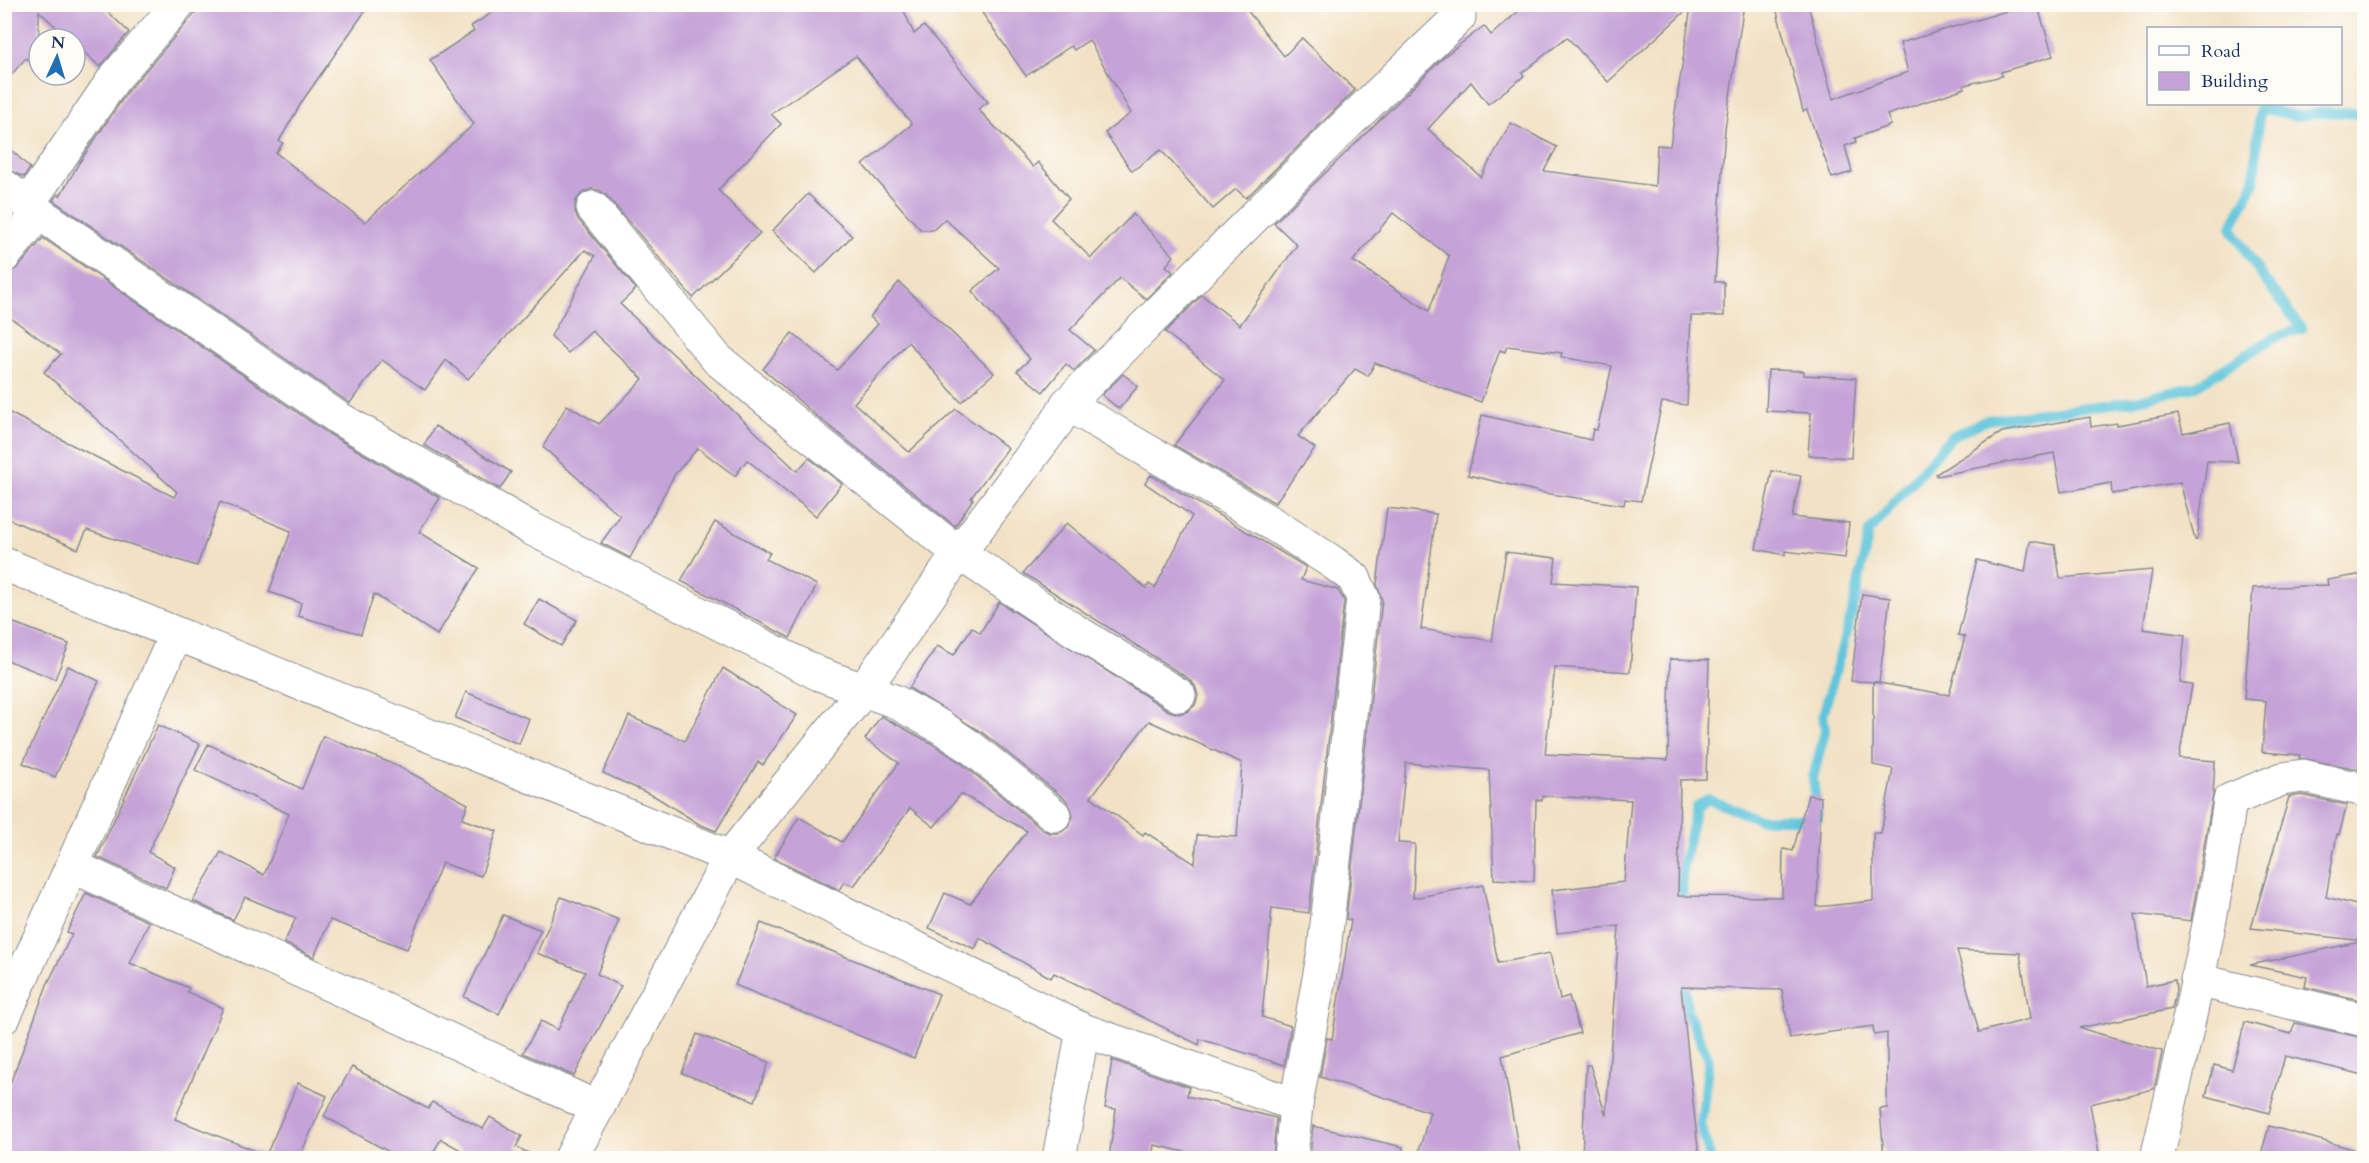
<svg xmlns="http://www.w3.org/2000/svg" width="2369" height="1163" viewBox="0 0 2369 1163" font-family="Cardo,serif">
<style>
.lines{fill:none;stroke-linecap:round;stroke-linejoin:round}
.stream{stroke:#5fc5dc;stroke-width:10}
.building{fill:#c5a2d7;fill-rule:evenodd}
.street-casing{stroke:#868891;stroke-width:35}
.street{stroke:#fff;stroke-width:33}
</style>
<rect width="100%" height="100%" fill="#fdfcf7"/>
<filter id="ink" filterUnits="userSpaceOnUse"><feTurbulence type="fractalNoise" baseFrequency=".0167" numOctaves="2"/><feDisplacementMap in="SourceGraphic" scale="12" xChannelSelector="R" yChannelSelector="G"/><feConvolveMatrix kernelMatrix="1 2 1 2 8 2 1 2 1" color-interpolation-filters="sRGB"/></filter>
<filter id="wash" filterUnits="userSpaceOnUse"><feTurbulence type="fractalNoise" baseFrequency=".008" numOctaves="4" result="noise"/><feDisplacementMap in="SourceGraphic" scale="24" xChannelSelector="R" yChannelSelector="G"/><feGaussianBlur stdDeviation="1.35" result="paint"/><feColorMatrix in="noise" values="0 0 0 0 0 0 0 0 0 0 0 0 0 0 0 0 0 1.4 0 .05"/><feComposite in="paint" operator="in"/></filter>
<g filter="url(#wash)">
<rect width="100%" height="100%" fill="#f2e1c4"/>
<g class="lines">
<g class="stream">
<polyline points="1683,910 1682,870 1696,807 1708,799 1759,819 1818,819 1813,778 1825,731 1823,715 1854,605 1869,532 1952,436 1987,420 2134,401 2196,386 2273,338 2302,329 2261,275 2231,228 2254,183 2260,108 2296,116 2328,112 2364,114"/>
<polyline points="1684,973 1687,1011 1709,1059 1701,1124 1710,1158"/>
</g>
</g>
<g id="blocks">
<g class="building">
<polygon points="4,4 99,4 129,32 100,67 75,44 75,39 69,39 39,11 39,69 26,58 4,83"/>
<polygon points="203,4 370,4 303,100 279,141 283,143 276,153 365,222 474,124 430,60 474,31 471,26 506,4 901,4 914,34 924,26 988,102 978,109 1033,167 1038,162 1069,199 1051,219 1091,258 1133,214 1174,256 1166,266 1173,272 1146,299 1120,278 1070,330 1094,350 1074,371 1066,364 1043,392 1017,371 1030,359 972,291 999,268 945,219 933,230 921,230 863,165 912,124 856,56 771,114 781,124 718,190 760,233 693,298 607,196 599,190 591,189 582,193 575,202 575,212 578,219 636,289 620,304 797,471 809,458 842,484 816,516 747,460 735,476 698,448 675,474 630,558 601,543 620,516 543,447 567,405 599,424 643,379 592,331 568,353 551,336 595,256 585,250 468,379 446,360 425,390 382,360 350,403 53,200 58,194 60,196 79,163 128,91"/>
<polygon points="976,4 1242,4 1284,56 1302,38 1355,90 1246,198 1236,189 1213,209 1161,150 1132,171 1105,133 1131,113 1089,40 1074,50 1071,46 1026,76"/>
<path d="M 1527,4 L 1744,4 L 1725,129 L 1719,217 L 1715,282 L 1724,282 L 1724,316 L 1691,316 L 1687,405 L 1662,402 L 1641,501 L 1625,499 L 1624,505 L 1544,493 L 1468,475 L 1482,415 L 1591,440 L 1593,429 L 1597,430 L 1612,366 L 1561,357 L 1562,353 L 1507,346 L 1505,352 L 1500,350 L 1481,402 L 1375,363 L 1368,376 L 1355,369 L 1298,436 L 1315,448 L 1275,503 L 1174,445 L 1225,380 L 1165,332 L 1202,295 L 1240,325 L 1297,245 L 1274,223 L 1446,55 L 1484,26 L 1491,35 ZM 1691,6 L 1670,146 L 1657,145 L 1655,186 L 1544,171 L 1557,147 L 1511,123 L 1481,177 L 1428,129 L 1471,82 L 1488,104 L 1524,76 L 1522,73 L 1567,37 L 1608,82 ZM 1393,213 L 1449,256 L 1429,311 L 1353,261 Z"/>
<polygon points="1775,4 1808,4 1833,99 1908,72 1900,43 2030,4 2037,4 2053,56 2001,72 2002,76 1964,85 1965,88 1887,115 1891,125 1855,138 1856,142 1845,146 1852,172 1832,178 1807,110 1803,111"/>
<polygon points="4,143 30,168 24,177 4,168"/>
<polygon points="808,194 852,236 816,273 772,231"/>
<polygon points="43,238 329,434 440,498 419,532 479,568 437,635 374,594 361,634 298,616 301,603 269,592 291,531 220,502 197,566 87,530 78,549 4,517 4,410 174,497 177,492 44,372 61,354 4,313 4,274 18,268"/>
<polygon points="899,282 994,373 961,402 908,342 854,403 909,452 956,409 1008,448 971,498 973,499 955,526 814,414 763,369 792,333 837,370 878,324 870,317"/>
<polygon points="1768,370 1804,371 1804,375 1856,378 1851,458 1808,455 1811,413 1766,411"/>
<polygon points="1123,374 1138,386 1119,409 1102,395"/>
<polygon points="2178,414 2183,433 2230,423 2238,462 2207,461 2197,540 2195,540 2180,482 2112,494 2111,483 2061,492 2054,453 1937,476 1936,474 2002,432 2090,417 2091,427 2117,423 2117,425"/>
<polygon points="435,426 511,472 500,489 424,445"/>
<polygon points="1772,471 1801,476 1792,517 1849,523 1845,558 1785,551 1785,555 1756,549"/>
<path d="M 1151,475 L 1306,567 L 1301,580 L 1338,590 L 1344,601 L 1309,913 L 1272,908 L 1262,1017 L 1291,1026 L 1284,1065 L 1200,1039 L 1199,1045 L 1054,973 L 1051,978 L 980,938 L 975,949 L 929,928 L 945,893 L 970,904 L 1027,831 L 961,794 L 934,827 L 910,808 L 854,886 L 844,882 L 839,890 L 774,858 L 799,817 L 842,842 L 899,763 L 865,739 L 881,716 L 931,743 L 961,763 L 1043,830 L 1050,833 L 1060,833 L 1068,827 L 1073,817 L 1071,808 L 1066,800 L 983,733 L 909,688 L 937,646 L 954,655 L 972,627 L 980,633 L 999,602 L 1169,711 L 1179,714 L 1188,711 L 1195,705 L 1198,695 L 1195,686 L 1189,679 L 1023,573 L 1067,523 L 1146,588 L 1149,584 L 1155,588 L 1192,516 L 1145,483 ZM 1149,721 L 1242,763 L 1237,837 L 1197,835 L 1195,864 L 1145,832 L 1143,835 L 1091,797 Z"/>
<path d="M 1387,508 L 1436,514 L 1421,629 L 1492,641 L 1506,552 L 1556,558 L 1553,582 L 1636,587 L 1630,672 L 1555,667 L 1545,754 L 1668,760 L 1670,659 L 1709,660 L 1706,779 L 1680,780 L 1678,896 L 1782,897 L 1783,849 L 1793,851 L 1808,795 L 1821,797 L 1817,907 L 1873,901 L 1873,833 L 1881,833 L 1893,769 L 1873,765 L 1873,682 L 1949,695 L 1965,637 L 1958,635 L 1977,560 L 2025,572 L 2030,541 L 2055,545 L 2060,578 L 2152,570 L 2143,629 L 2185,635 L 2180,683 L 2192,685 L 2179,758 L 2215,761 L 2213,795 L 2191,921 L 2135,914 L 2146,986 L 2175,980 L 2176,990 L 2172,1009 L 2079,1028 L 2162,1051 L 2162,1053 L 2154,1089 L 2090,1104 L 2100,1158 L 1884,1158 L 1880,1109 L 1887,1108 L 1887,1033 L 1874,1035 L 1873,1026 L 1790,1038 L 1782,990 L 1681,987 L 1699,1158 L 1582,1158 L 1586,1065 L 1590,1065 L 1606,1116 L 1619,926 L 1557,933 L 1552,890 L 1624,882 L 1631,800 L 1543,796 L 1542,800 L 1536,800 L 1534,881 L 1494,879 L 1489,770 L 1406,763 L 1398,843 L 1415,844 L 1413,898 L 1483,885 L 1498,963 L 1550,953 L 1560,999 L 1569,996 L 1580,1033 L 1502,1056 L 1520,1158 L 1417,1158 L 1430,1112 L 1320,1077 L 1327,1038 L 1332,1039 L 1351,920 L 1346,919 L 1382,600 L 1377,584 ZM 1957,950 L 2020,953 L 2030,1019 L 1979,1032 Z"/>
<polygon points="715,522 770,553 766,559 817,585 790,638 681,581"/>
<polygon points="2364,574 2364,762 2360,761 2358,769 2299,758 2300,755 2262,752 2266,701 2244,699 2253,588 2328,585 2327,580"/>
<polygon points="1862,594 1890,598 1879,682 1851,681"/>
<polygon points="539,599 577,620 561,646 524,624"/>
<polygon points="4,619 69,644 55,679 4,659"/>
<polygon points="68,666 99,681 55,777 23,763"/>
<polygon points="723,668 797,715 763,765 758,762 716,831 699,824 656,797 603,773 629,716 685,741"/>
<polygon points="466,692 529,719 519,744 455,718"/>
<polygon points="158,725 200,744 148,852 175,867 166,888 97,857"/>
<polygon points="323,736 398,766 468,804 462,819 497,831 481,876 442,863 407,949 330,920 314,957 284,943 296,918 245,897 233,920 193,901 221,852 264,875 289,814 195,770 208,744 302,789"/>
<polygon points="2302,795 2347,805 2339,835 2337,834 2326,897 2364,907 2364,1001 2305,987 2307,977 2250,965 2364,941 2251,928 2289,797"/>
<polygon points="86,893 149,922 130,963 189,988 187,992 223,1008 175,1119 266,1155 298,1083 327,1096 299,1158 20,1158 4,1152 4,1100 47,985 72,934 67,932"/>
<polygon points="561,897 619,920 597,974 621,986 574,1076 523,1053 541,1021 558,1030 585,972 537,953"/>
<polygon points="503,915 541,930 499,1014 464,997"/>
<polygon points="761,923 939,994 914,1058 735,985"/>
<polygon points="2245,1022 2291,1034 2295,1023 2364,1038 2364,1075 2285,1056 2269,1113 2206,1096 2214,1065 2232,1070"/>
<polygon points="697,1034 769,1062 755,1101 682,1073"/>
<polygon points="1112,1060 1189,1087 1187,1096 1276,1118 1273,1158 1212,1158 1154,1145 1152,1158 1109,1158 1116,1109 1105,1108"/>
<polygon points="352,1067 428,1109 432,1102 483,1129 490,1117 522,1136 516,1147 539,1158 466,1158 468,1154 441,1139 430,1158 400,1158 324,1116"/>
<polygon points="1313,1126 1403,1147 1402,1158 1310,1158"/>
<polygon points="2269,1126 2353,1149 2351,1158 2260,1158"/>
</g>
</g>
</g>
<g filter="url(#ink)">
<use href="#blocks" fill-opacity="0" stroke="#868891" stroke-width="1.5"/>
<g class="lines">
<g class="street-casing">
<g id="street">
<polyline points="4,186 39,213 340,419 532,529 819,674 894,701 941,727 972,748 1054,815"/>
<polyline points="28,204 113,80 178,4"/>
<polyline points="593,208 717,359 802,429 959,553 1074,630 1179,695"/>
<polyline points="4,256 39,213"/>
<polyline points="1067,404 1268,521 1332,562 1354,578 1363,598 1324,951 1296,1105 1291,1158"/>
<polyline points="4,564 730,857 1083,1030 1296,1105"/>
<polyline points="72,866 598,1108"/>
<polyline points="2197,980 2364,1020"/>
<polyline points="4,1017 176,634"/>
<polyline points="571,1158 730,857 863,691 959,553 1057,422 1067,404 1347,124 1459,17"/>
<polyline points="1059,1158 1083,1030"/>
<path d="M 2157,1158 C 2185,1040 2213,921 2230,800 L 2282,779 L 2303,776 L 2364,790"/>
</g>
</g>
<use href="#street" class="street"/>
</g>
</g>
<rect width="2369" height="1163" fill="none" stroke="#fdfcf7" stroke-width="24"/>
<rect x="2147" y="27" width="195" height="78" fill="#fdfcf7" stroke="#a3aaba" stroke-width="1.5"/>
<rect x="2159" y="46" width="30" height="9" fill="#ffffff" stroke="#a3aaba" stroke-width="1.5"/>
<text x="2201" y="57" font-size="18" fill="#1b2f5e">Road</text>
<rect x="2159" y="72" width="30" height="18" fill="#c5a2d7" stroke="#a3aaba" stroke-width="1.5"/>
<text x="2201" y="87" font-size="18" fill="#1b2f5e">Building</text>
<g transform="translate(57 57) rotate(4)"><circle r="28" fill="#fdfcf7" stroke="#a3aaba" stroke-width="1.5"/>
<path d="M0-4.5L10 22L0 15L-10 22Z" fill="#1f6fb2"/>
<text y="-9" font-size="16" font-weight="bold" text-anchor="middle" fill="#1b2f5e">N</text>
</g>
</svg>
